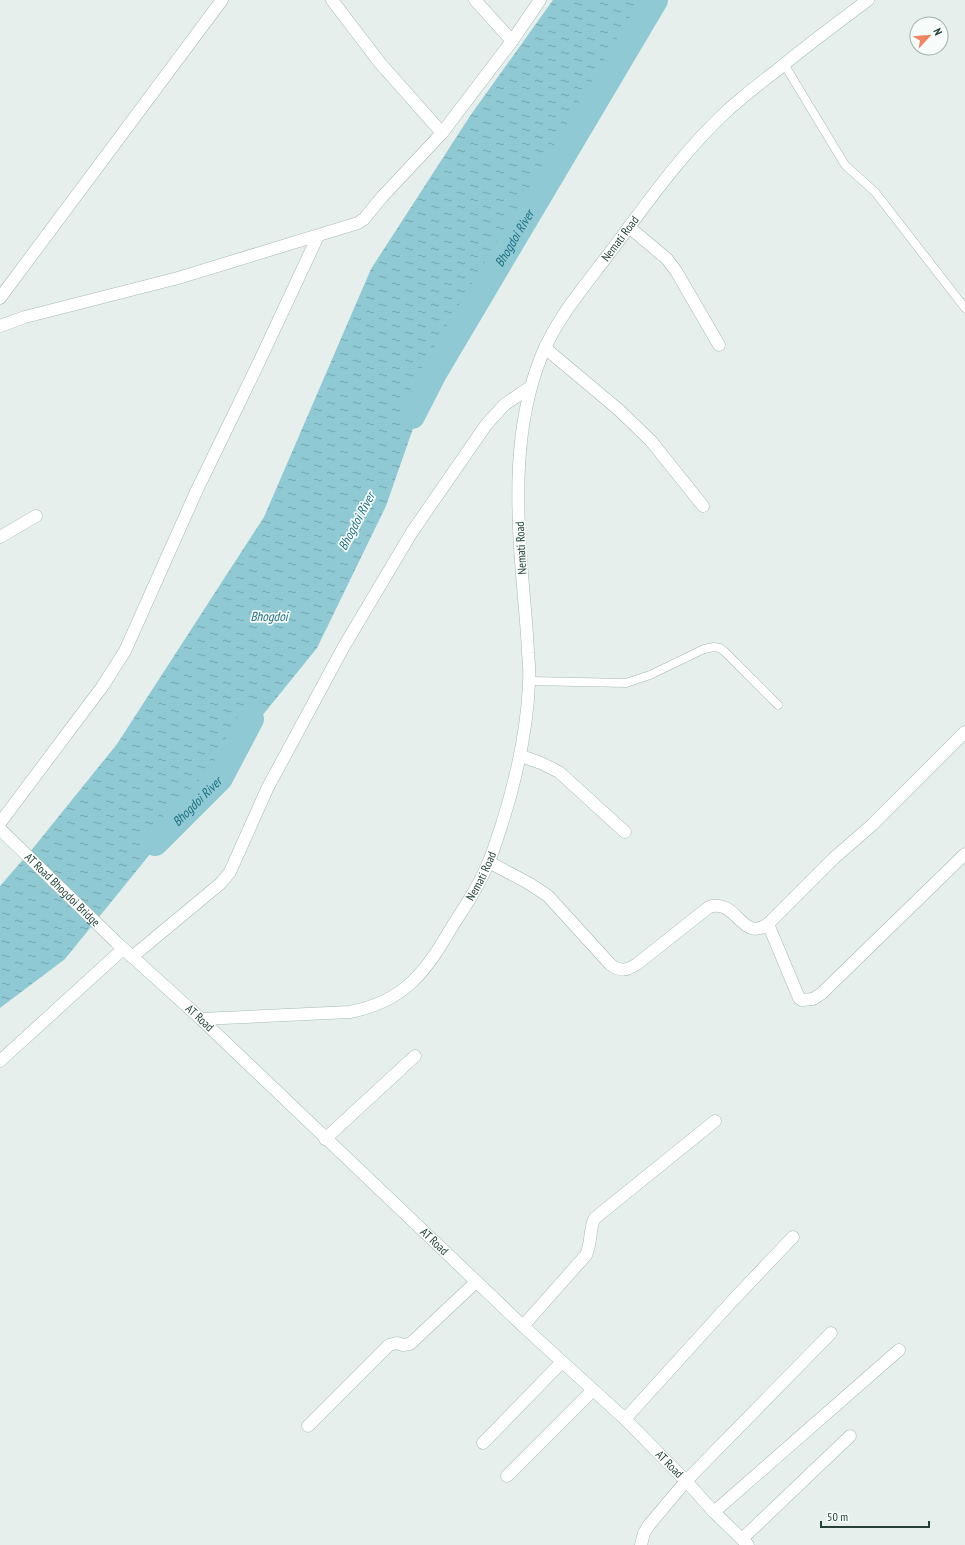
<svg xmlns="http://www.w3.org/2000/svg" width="965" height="1545" viewBox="0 0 965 1545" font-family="'PT Sans Narrow',sans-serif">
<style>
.water{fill:url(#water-ripples)}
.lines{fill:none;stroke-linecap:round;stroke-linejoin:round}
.river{stroke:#8ec9d4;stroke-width:26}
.lane-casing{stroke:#a8b8b2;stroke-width:9}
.street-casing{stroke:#a8b8b2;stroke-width:13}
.secondary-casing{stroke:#a4bbb3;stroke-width:13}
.lane{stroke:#fff;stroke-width:8}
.street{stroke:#fff;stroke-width:12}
.secondary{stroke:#fff;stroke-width:12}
.labels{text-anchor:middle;stroke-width:3.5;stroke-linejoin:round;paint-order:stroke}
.street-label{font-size:12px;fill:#24423a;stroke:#f7fbf9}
.water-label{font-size:13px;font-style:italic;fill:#1c6f80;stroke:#f7fbf9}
</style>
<defs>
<pattern id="water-ripples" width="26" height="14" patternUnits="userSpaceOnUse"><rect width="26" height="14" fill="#8ec9d4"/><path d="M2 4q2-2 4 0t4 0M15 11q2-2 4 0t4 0" fill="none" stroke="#74a5ad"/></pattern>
</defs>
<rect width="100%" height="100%" fill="#e6efeb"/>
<polygon class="water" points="553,0 655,0 626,40 560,145 482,273 433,371 386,506 317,648 65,959 0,1008 0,886 34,847 117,744 264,517 371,269 470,116"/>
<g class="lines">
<g class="river">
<path id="s1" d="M 412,416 L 434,373 L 655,0"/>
<path id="s2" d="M 155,843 L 220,778 L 251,719"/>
</g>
<g class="lane-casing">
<g id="lane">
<polyline points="784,64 845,165 875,192 965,308"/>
<polyline points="530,681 626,683 650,675 704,649 714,647 720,648 724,651 778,705"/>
</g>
</g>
<g class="street-casing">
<g id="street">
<polyline points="332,0 380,63 442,133"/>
<polyline points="475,0 512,41"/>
<polyline points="629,227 667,259 676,271 719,345"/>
<polyline points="0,298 222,0"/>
<polyline points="0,326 25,317 178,278 358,223 364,219 382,197 442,133 512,41 540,0"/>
<polyline points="545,348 619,410 651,441 703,506"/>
<polyline points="0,537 36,516"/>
<polyline points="521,756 541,763 559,772 625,832"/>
<polyline points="0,823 102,687 125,651 196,492 260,360 318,236"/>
<path d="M 489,862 L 530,884 L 548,896 L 610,964 C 620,972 626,971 637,964 L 709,907 C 738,898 741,943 768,924 L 834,858 L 872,825 L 965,732"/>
<polyline points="768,924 799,998 802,1000 813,999 821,994 965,854"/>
<polyline points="132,957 221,883 230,872 267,789 343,648 412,532 486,425 504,405 530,387"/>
<polyline points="0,1061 123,949"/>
<polyline points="325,1139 415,1056"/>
<path d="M 523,1326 L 586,1255 C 592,1243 589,1227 595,1218 L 715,1121"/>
<polyline points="625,1419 734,1299 793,1237"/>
<polyline points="308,1426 389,1345 397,1343 403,1345 410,1344 476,1282"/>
<polyline points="483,1443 562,1362"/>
<polyline points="507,1476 593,1390"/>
<polyline points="714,1512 899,1350"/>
<polyline points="742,1539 850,1436"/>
<polyline points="641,1545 644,1533 649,1525 686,1481 831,1333"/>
</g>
</g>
<g class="secondary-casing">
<g id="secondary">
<path id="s3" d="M 0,829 L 116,942 L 201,1019 L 523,1326 L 625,1419 L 686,1481 L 714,1512 L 748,1545"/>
<path id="s4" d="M 201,1019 L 350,1012 C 406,1001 426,971 453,925 C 466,905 480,884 489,861 C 494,850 497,838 501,827 C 516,780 527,733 529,683 C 530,673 529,663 528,653 C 527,627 524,600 522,574 C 516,502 514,425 541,357 C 556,319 584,287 608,255 C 646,205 682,152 729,109 C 744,96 760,83 776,71 C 806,46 837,23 868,0"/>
</g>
</g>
<use href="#lane" class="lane"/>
<use href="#street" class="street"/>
<use href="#secondary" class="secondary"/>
</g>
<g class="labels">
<g class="street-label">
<text dy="4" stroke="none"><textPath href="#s4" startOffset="1018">Nemati Road</textPath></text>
<text transform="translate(521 548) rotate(-93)" y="4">Nemati Road</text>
<text dy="4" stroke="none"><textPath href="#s4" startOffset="346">Nemati Road</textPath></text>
<text dy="4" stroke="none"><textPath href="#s3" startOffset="87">AT Road Bhogdoi Bridge</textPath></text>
<text dy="4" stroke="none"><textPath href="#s3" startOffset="275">AT Road</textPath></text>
<text dy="4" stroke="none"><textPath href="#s3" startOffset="599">AT Road</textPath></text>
<text dy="4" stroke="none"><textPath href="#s3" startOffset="923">AT Road</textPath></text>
</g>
<g class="water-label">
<text dy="5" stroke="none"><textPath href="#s1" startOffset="205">Bhogdoi River</textPath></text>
<text transform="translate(356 521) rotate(-62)" y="5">Bhogdoi River</text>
<text x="269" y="621">Bhogdoi</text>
<text dy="5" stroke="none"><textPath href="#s2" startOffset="59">Bhogdoi River</textPath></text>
</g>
</g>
<g transform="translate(929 36) rotate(64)"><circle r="19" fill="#f7fbf9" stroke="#a3b1ad"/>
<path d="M0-3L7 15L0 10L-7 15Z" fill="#f4845f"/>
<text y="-6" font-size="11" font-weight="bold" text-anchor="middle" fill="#24423a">N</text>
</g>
<path d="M821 1521v6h108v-6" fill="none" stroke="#24423a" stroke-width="2"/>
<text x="827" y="1521" font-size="12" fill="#24423a" stroke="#f7fbf9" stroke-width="3" paint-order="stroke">50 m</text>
</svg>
